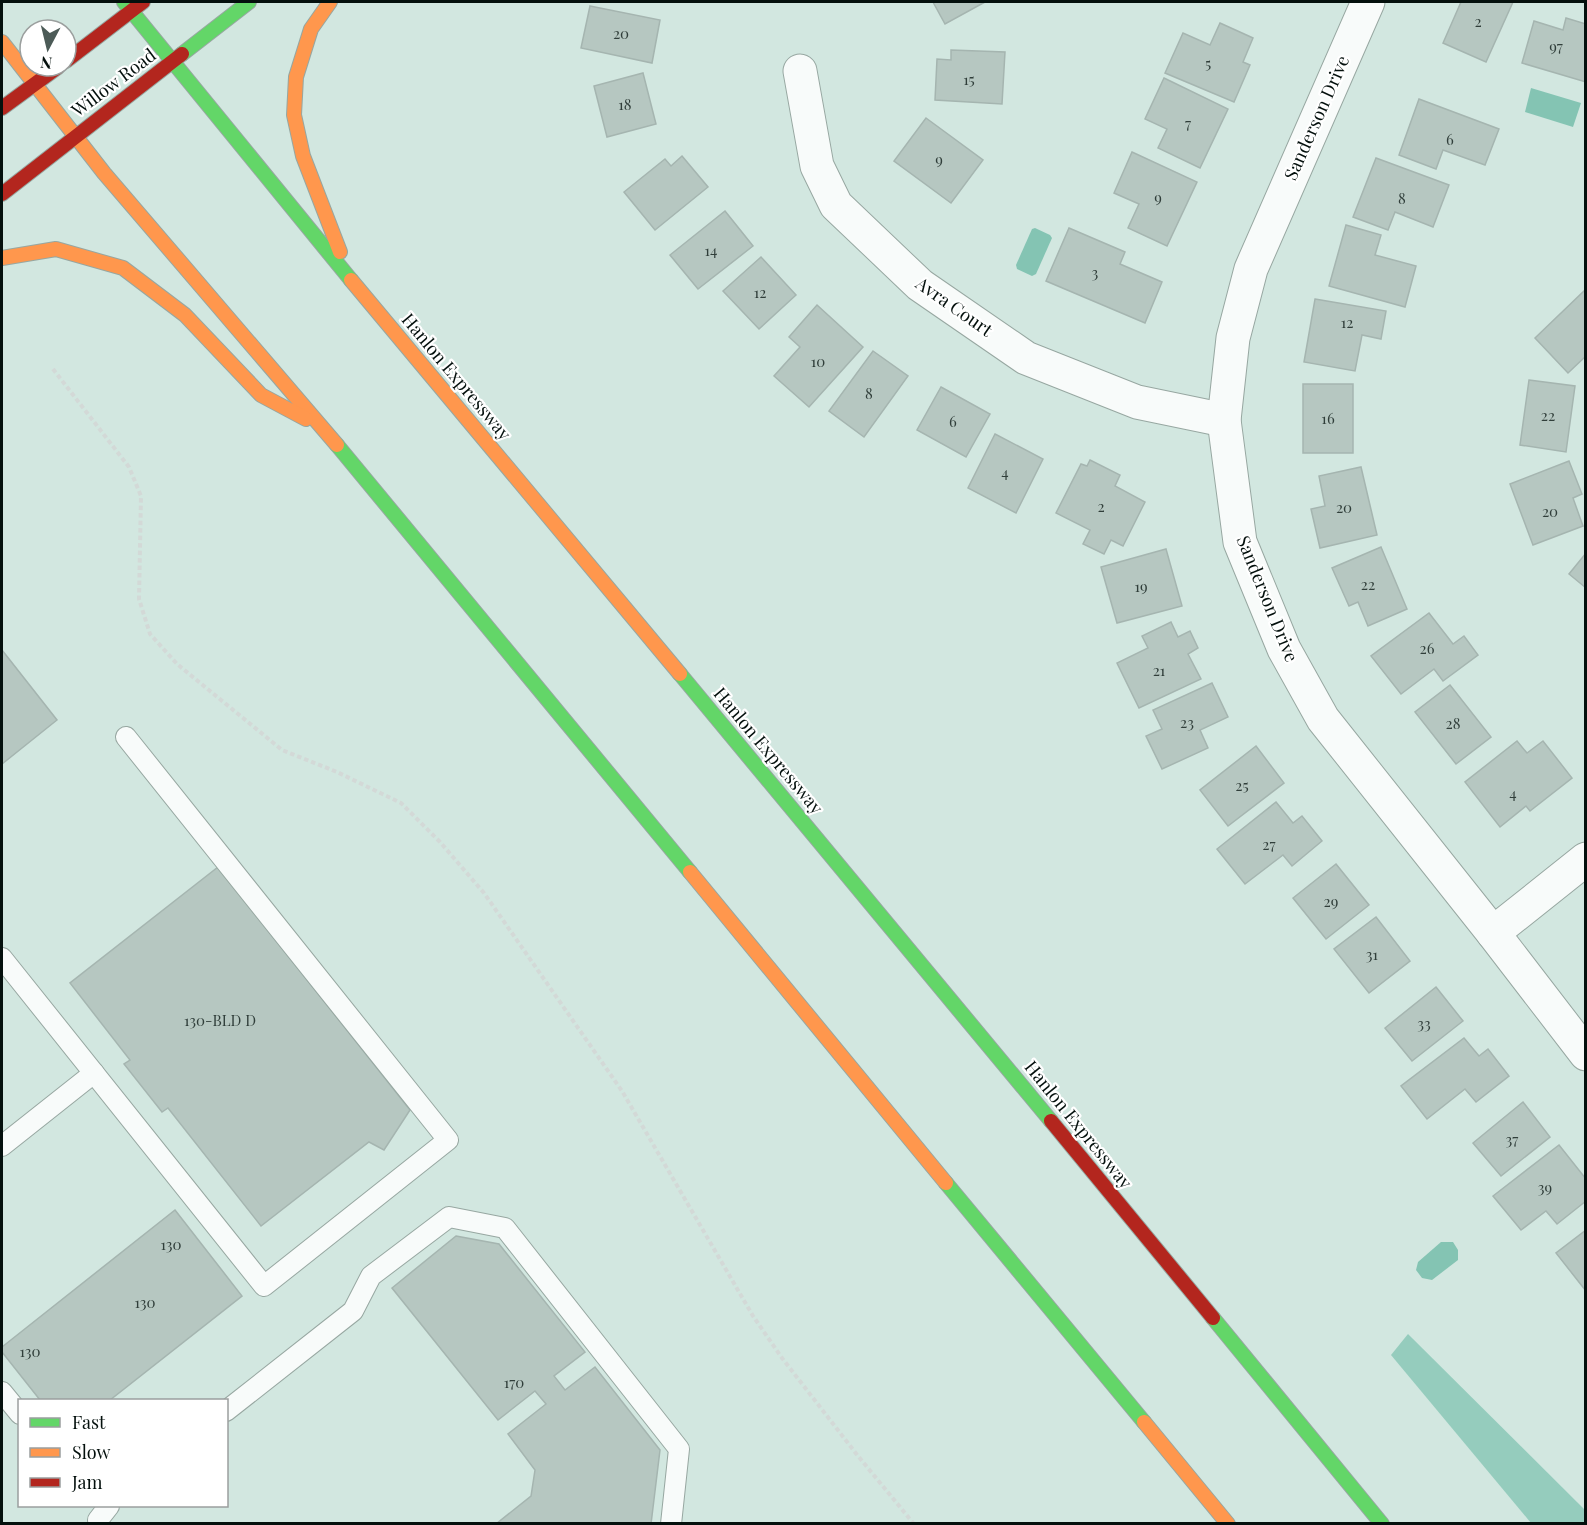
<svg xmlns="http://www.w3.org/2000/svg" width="1587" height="1525" viewBox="0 0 1587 1525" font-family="'Playfair Display',serif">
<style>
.forest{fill:#95ccbd}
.water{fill:#84c4b3}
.building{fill:#b6c7c1;stroke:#a5b5b0;stroke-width:1.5}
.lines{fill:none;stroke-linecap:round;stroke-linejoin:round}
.lane-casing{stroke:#97a7a1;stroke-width:22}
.street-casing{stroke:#97a7a1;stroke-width:35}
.fast-casing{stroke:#97a7a1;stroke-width:16}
.slow-casing{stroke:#97a7a1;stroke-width:16}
.jam-casing{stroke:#97a7a1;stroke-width:16}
.path{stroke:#d3d9d7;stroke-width:4;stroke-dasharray:4.5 3;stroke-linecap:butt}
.lane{stroke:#f8fbfa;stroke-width:20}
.street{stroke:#f8fbfa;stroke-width:33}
.fast{stroke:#63d668;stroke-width:14}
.slow{stroke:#ff974d;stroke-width:14}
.jam{stroke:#b3261e;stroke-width:14}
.labels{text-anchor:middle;stroke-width:4.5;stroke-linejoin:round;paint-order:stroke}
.number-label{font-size:15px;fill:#303e3a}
.street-label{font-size:18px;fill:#04100d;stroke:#fff}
</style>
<rect width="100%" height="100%" fill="#d2e7e0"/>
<polygon class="forest" points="1408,1334 1585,1510 1585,1523 1531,1523 1391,1355"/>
<g class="water">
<polygon points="1531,88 1581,103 1573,127 1525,112"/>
<polygon points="1035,228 1050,235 1052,238 1036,274 1032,276 1017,269 1016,265 1032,229"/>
<polygon points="1441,1242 1453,1242 1458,1250 1458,1260 1432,1280 1422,1278 1416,1270 1418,1262"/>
</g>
<g class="building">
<polygon points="933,2 985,2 945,24"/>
<polygon points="1461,2 1513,2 1486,62 1443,43"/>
<polygon points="590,6 660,20 652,63 581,48"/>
<polygon points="1566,18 1586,24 1586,82 1522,63 1534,21 1563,30"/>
<polygon points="1220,23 1253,38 1243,62 1250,65 1234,102 1165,73 1183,33 1210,45"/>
<polygon points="951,50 1005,52 1002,104 935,100 937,59 951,60"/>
<polygon points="643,73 656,124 607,137 594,86"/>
<polygon points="1164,78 1228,109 1200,168 1158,148 1167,129 1145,119"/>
<polygon points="1419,99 1499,129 1485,165 1443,150 1436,169 1399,155"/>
<polygon points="926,118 983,160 951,203 894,161"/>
<polygon points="1132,152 1197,182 1167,246 1128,228 1139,204 1114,193"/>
<polygon points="682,156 708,187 655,230 624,192 665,159 671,166"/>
<polygon points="1376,158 1449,185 1433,227 1395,212 1388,230 1353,217"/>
<polygon points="725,211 753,246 698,289 670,255"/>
<polygon points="1346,225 1381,235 1375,255 1416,266 1405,307 1329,286"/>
<polygon points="1069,228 1125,252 1120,264 1162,282 1145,323 1046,281"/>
<polygon points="761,257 796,295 759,329 723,291"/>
<polygon points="1585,290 1586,356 1568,373 1535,338"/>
<polygon points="1315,299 1386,311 1381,339 1362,335 1355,371 1304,362"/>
<polygon points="817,305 863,347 809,407 774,376 800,347 789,337"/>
<polygon points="873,351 908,376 864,437 829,411"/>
<polygon points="1529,380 1575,386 1566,452 1520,445"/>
<rect x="1303" y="384" width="50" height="69"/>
<polygon points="941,387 990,414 966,457 917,430"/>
<polygon points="995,434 1043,459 1016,513 968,488"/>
<polygon points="1090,460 1120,475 1115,486 1145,502 1123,546 1111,540 1104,554 1083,544 1090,530 1056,513 1081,464 1087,466"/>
<polygon points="1569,461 1582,494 1573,498 1583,526 1533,545 1510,484"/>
<polygon points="1361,467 1377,535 1320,548 1311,509 1325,506 1319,476"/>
<polygon points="1381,547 1407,609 1368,626 1358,602 1349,606 1332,568"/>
<polygon points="1166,549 1182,606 1117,623 1101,567"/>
<polygon points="1586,553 1586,588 1569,574"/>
<polygon points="1429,613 1453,644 1464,636 1478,655 1443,681 1434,669 1401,694 1371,656"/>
<polygon points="1171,622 1178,637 1190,631 1198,648 1188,654 1201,679 1139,708 1117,663 1148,648 1142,636"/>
<polygon points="2,650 57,720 2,764"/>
<polygon points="1212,683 1228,717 1200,730 1208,748 1162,769 1146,736 1162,729 1153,710"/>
<polygon points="1450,685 1491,737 1456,764 1415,712"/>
<polygon points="1517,741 1527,753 1543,741 1572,778 1530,811 1526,806 1500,827 1465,782"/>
<polygon points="1256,746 1284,783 1228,826 1200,790"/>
<polygon points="1276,802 1293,823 1302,816 1322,841 1292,866 1283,855 1245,884 1217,849"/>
<polygon points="1336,864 1369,905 1326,939 1293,898"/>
<polygon points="218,867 410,1110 384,1150 369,1142 261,1226 168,1108 162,1112 124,1064 130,1060 70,983"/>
<polygon points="1376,917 1410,961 1369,993 1334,949"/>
<polygon points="1436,987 1463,1021 1412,1061 1385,1028"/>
<polygon points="1464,1038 1479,1056 1488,1049 1509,1076 1476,1102 1465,1089 1427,1119 1401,1086"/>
<polygon points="1523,1102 1550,1137 1501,1176 1473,1143"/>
<polygon points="1559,1145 1586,1179 1586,1201 1557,1224 1546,1211 1521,1230 1493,1196"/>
<polygon points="175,1210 242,1296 110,1400 40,1400 2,1352 2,1347"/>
<polygon points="1586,1230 1586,1291 1556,1253"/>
<polygon points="456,1236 499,1244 585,1352 554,1376 565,1390 595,1367 660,1450 651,1524 496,1524 531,1496 535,1470 508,1434 546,1404 535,1391 498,1420 392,1288"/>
</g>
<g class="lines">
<g class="lane-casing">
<g id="lane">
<polyline points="2,958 264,1286 448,1140 126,737"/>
<polyline points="2,1146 94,1073"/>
<polyline points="2,1392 20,1414"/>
<polyline points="226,1411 353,1311 371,1276 449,1217 505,1228 679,1449 671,1524"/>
<polyline points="98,1520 109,1506"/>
</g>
</g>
<g class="street-casing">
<g id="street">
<polyline points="1368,2 1251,269 1233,338 1224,420 1240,542 1284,649 1323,719 1493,933 1586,1054"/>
<polyline points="800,71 817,166 836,205 920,285 1026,358 1137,402 1224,420"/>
<polyline points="1493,933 1586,859"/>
</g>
</g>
<g class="fast-casing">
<g id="fast">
<polyline points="124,2 351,280"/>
<polyline points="182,54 249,2"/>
<polyline points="337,445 690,872"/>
<polyline points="680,674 1051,1121"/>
<polyline points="946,1183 1144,1422"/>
<polyline points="1213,1318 1382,1524"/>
</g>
</g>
<g class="slow-casing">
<g id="slow">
<polyline points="330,2 311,29 296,77 294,115 303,156 340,252"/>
<polyline points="2,42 104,173 337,445"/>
<polyline points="2,258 56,249 123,268 185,315 261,395 306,419"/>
<polyline points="351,280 680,674"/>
<polyline points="690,872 946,1183"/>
<polyline points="1144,1422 1228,1524"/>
</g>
</g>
<g class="jam-casing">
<g id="jam">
<polyline points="66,61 143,2"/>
<polyline points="2,108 58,67"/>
<polyline points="2,194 182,54"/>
<polyline points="1051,1121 1213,1318"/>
</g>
</g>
<polyline class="path" points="53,369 129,467 141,496 139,599 150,634 177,664 282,750 337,772 401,803 440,842 484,893 622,1091 753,1316 782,1358 858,1456 914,1524"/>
<use href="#lane" class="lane"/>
<use href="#street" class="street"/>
<use href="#fast" class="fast"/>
<use href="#slow" class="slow"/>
<use href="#jam" class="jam"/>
</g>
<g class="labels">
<g class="number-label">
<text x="1478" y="27">2</text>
<text x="621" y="39">20</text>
<text x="1556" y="52">97</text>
<text x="1208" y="69">5</text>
<text x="969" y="85">15</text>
<text x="625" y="110">18</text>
<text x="1188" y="129">7</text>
<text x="1450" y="145">6</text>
<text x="939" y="165">9</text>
<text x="1158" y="203">9</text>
<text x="1402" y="204">8</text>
<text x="711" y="256">14</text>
<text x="1095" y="278">3</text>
<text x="760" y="298">12</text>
<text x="1347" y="328">12</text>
<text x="818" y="367">10</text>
<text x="869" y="399">8</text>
<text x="1548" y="421">22</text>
<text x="1328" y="424">16</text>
<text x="953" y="427">6</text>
<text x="1005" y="478">4</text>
<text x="1101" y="512">2</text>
<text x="1344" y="513">20</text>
<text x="1550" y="517">20</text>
<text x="1368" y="590">22</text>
<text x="1141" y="592">19</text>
<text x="1427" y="654">26</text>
<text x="1159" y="676">21</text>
<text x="1187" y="728">23</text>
<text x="1453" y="729">28</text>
<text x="1242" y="791">25</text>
<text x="1513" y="799">4</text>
<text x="1269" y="850">27</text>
<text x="1331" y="907">29</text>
<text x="1372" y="960">31</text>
<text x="220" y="1026">130-BLD D</text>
<text x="1424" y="1029">33</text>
<text x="1512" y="1145">37</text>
<text x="1545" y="1193">39</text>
<text x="171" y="1250">130</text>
<text x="145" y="1308">130</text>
<text x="30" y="1357">130</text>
<text x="514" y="1388">170</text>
</g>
<g class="street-label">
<text transform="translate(114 83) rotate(-37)" y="6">Willow Road</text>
<text transform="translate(1317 118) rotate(-66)" y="6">Sanderson Drive</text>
<text transform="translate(954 307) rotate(35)" y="6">Avra Court</text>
<text transform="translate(456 377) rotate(50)" y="6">Hanlon Expressway</text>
<text transform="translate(1267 599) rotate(68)" y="6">Sanderson Drive</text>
<text transform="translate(768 751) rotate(50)" y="6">Hanlon Expressway</text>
<text transform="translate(1078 1125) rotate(51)" y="6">Hanlon Expressway</text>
</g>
</g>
<rect width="1587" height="1525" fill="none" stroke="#04100d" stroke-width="6"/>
<rect x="18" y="1399" width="210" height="108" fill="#ffffff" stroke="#9b9f9e" stroke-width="1.5"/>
<rect x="30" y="1418" width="30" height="9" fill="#63d668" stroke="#9b9f9e" stroke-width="1.5"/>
<text x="72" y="1429" font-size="18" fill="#04100d">Fast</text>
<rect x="30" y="1448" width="30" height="9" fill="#ff974d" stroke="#9b9f9e" stroke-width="1.5"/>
<text x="72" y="1459" font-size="18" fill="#04100d">Slow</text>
<rect x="30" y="1478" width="30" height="9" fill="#b3261e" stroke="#9b9f9e" stroke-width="1.5"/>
<text x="72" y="1489" font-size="18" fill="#04100d">Jam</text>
<g transform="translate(48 48) rotate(187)"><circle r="28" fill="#ffffff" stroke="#9b9f9e" stroke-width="1.5"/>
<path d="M0-4.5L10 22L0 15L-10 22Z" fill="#4c5b57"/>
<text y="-9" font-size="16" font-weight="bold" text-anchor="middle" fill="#04100d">N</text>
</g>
</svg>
